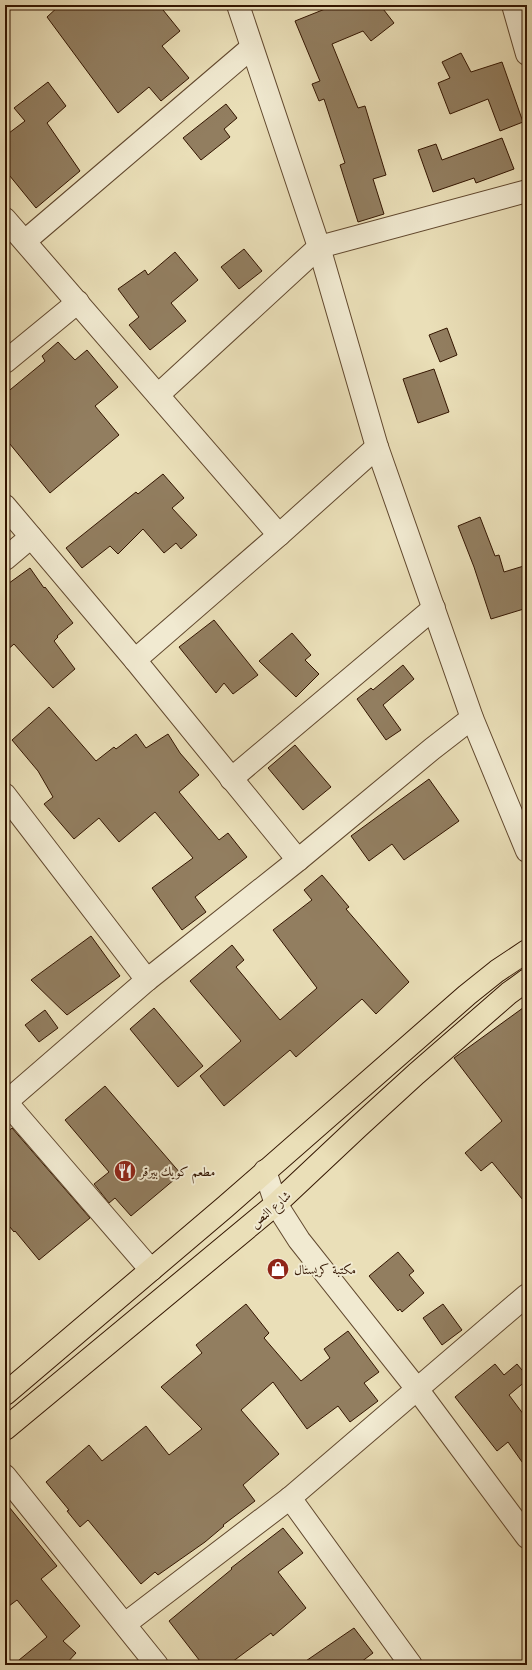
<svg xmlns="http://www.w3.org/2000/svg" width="532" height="1670" viewBox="0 0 532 1670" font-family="'Gentium Book Plus',Amiri,serif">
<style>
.building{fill:#927e60;stroke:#331500}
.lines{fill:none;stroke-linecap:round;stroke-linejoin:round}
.minor-casing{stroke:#61482e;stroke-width:24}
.major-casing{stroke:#331500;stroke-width:24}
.minor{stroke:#f1ead1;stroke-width:22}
.major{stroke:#eadfb8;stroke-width:22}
.labels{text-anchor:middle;stroke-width:4;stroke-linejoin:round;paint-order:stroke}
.poi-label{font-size:13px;fill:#331500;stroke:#f1ead1;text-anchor:start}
.street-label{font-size:13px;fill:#331500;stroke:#f1ead1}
</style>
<rect width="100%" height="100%" fill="#eadfb8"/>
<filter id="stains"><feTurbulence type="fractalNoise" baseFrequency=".005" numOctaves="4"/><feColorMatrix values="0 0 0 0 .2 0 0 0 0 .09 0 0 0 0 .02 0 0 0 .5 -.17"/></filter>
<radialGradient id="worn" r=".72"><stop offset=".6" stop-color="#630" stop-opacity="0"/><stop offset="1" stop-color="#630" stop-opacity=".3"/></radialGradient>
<g class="building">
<polygon points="60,5 159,5 180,31 162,46 189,78 161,101 149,87 118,113 47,17"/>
<polygon points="335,5 380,5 394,23 371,41 363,31 332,44 358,108 365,106 386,175 373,179 384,214 358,222 340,165 345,163 324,99 319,101 312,84 320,81 295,21"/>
<polygon points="461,53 471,72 502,62 523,122 500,131 488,99 450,114 438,83 450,78 442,62"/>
<polygon points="48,82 66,106 47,123 80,171 36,208 5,170 5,136 25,121 14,108"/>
<polygon points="226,104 237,118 224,129 230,137 201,160 183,138"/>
<polygon points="502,138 514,169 476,183 474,178 433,192 418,150 436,144 442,160"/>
<polygon points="244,249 262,271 239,289 221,267"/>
<polygon points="175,252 198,280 171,303 186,321 150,350 129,325 139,317 118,289 145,270 148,275"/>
<polygon points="447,328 457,355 440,362 429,335"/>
<polygon points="58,342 75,360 87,350 118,387 95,406 119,435 50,493 5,438 5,394 45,361 42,356"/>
<polygon points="434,369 449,412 418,423 403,379"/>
<polygon points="163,474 184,498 172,508 197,535 181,549 176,543 164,553 143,529 118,554 110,546 82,568 66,548 136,492 138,494"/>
<polygon points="480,517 495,556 499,555 504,572 527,565 527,608 491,619 474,567 458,526"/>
<polygon points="30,568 44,588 45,587 73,623 57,636 58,637 54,641 75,669 53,688 14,644 5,652 5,586"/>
<polygon points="214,620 258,675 233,694 224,683 216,693 179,647"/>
<polygon points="292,633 311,655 305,660 319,674 296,697 259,661"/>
<polygon points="403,665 414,679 383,705 401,730 386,740 357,699 371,688 373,690"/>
<polygon points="49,707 96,761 114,747 116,749 136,734 146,748 168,734 180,753 199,775 179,792 219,840 228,833 247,857 195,897 206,912 182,930 152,888 193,858 155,812 119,842 99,818 74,839 44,804 53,797 38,771 12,740"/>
<polygon points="295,745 331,787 303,810 268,768"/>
<polygon points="429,779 459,821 404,860 392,844 369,861 351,836"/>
<polygon points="322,875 349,907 346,909 409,982 376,1014 362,999 296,1057 290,1050 224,1106 200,1076 241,1041 190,981 232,945 244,960 236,967 280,1020 317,988 273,930 312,900 304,890"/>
<polygon points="91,936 120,976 67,1015 31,980"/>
<polygon points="527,1005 527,1205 492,1162 481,1171 465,1153 502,1121 454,1058"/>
<polygon points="154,1008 203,1066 178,1087 130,1029"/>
<polygon points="45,1010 58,1028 39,1042 25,1025"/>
<polygon points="105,1086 181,1174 131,1216 115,1198 109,1203 94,1184 109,1172 65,1120"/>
<polygon points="12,1128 90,1218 39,1260 15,1231 14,1232 5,1221 5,1134"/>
<polygon points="398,1252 414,1271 409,1275 424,1293 402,1312 400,1309 398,1311 369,1276"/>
<polygon points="246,1304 269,1333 264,1338 301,1381 330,1358 324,1349 348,1331 379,1372 364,1383 378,1401 350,1422 338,1406 307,1429 273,1382 241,1410 279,1454 243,1485 255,1501 223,1525 224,1526 205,1542 158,1575 155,1572 141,1584 88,1520 80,1527 67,1511 69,1510 46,1482 89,1445 102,1461 146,1426 169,1455 202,1429 161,1387 202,1353 196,1345"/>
<polygon points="443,1304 462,1330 442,1345 423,1318"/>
<polygon points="495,1364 504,1375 517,1364 527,1376 527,1380 509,1395 527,1419 527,1469 508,1442 497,1451 455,1397"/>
<polygon points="5,1502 57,1566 41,1579 80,1626 63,1641 76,1653 65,1665 13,1665 47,1637 17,1600 5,1609"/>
<polygon points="283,1528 303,1553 278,1572 306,1608 273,1636 271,1633 228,1665 203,1665 169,1621 232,1569 231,1568"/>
<polygon points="354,1628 373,1653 357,1665 300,1665"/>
</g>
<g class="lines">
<g class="minor-casing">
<g id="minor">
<polyline points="238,5 319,247 377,447 472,718 527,851"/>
<polyline points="513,5 527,54"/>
<polyline points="5,219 279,535"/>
<polyline points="25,241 251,48"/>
<polyline points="5,362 78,302"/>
<polyline points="158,395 319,247 527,191"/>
<polyline points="5,506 135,660 298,860"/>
<polyline points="5,559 31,537"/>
<polyline points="135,660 279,535 377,447"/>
<polyline points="231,779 434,608"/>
<polyline points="5,795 147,980"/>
<polyline points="6,1102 151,1270"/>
<polyline points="5,1103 147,980 298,860 432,749 472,718"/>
<polyline points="265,1171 276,1204 299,1240 417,1389 527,1537"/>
<polyline points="5,1476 157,1665"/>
<polyline points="290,1498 411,1665"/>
<polyline points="125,1624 290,1498 527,1295"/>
</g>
</g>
<g class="major-casing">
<g id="major">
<polyline points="5,1394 225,1207 467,995 497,971 527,951"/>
<polyline points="5,1429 276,1204 358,1127 416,1074 509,993 527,980"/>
</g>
</g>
<use href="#minor" class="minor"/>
<use href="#major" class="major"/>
</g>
<defs>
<g id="restaurant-disc" transform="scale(1.15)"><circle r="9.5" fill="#8f2418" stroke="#f1ead1"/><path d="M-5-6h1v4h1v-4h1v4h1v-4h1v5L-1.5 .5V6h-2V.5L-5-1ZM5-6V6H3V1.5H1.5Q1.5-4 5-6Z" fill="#fff"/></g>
<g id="shop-disc" transform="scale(1.15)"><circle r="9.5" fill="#8f2418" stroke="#f1ead1"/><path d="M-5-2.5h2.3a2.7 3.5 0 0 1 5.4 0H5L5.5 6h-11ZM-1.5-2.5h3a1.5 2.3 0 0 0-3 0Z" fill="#fff"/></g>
</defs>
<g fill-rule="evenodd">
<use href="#restaurant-disc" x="125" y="1171"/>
<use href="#shop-disc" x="278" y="1269"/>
</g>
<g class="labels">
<g class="poi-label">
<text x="140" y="1176">مطعم كويك بيرقر</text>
<text x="294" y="1274">مكتبة كريستال</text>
</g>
<g class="street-label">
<text transform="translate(270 1209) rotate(-41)" y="5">شارع النص</text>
</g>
</g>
<rect width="532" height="1670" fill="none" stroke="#eadfb8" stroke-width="20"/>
<rect x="6" y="6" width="520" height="1658" fill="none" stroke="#331500" stroke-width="2"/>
<rect x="10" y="10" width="512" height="1650" fill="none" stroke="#331500"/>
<rect width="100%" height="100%" filter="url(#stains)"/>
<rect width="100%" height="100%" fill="url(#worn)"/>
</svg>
